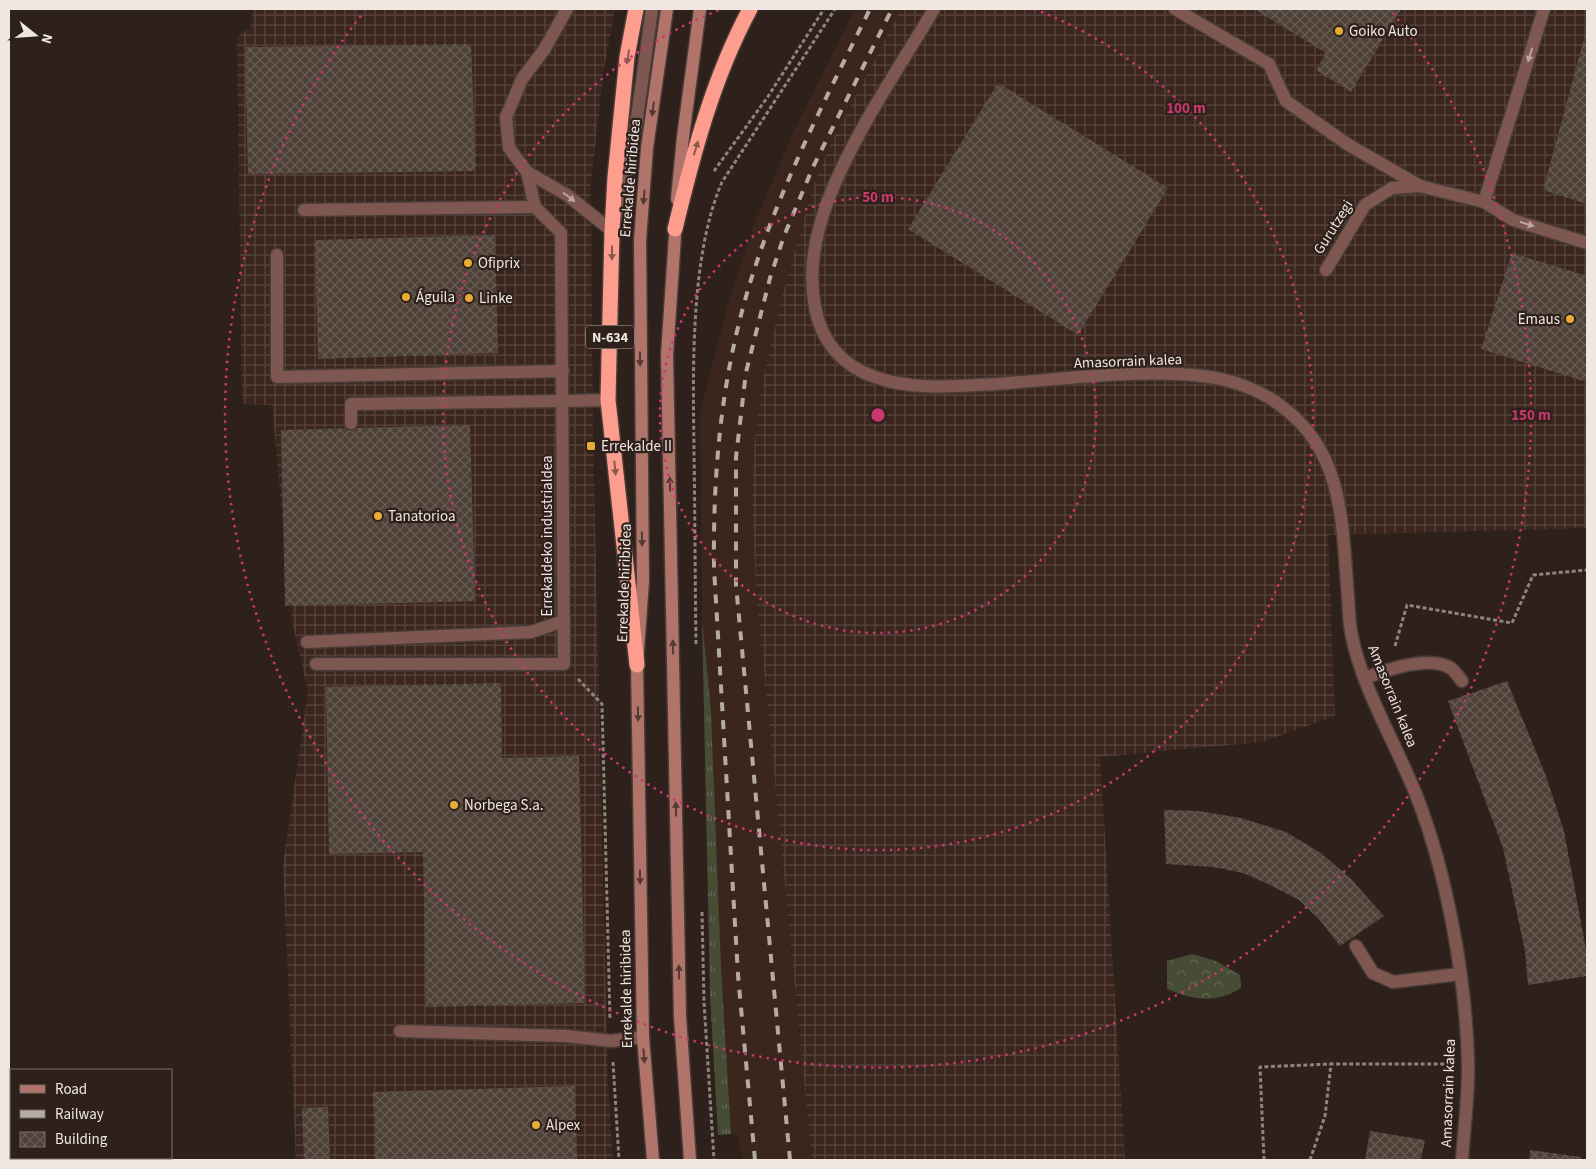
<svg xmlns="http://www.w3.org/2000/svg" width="1596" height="1169" viewBox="0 0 1596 1169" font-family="'Source Sans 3',sans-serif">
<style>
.built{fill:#3b261e}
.industrial{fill:url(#industrial-grid)}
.grass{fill:url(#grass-tufts)}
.park{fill:url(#park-crowns)}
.building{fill:url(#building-cross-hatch)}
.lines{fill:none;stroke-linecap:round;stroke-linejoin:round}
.lane-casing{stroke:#493c36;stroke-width:15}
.street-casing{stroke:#493c36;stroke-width:15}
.secondary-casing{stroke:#493c36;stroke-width:15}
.highway-casing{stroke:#493c36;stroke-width:18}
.path{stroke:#90847f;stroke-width:3;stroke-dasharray:4 2.5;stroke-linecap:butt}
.lane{stroke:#7e5751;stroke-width:12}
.street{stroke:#7e5751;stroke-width:12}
.secondary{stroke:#b0746a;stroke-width:12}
.highway{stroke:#fc9d8e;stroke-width:15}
.rail{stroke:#b5aaa5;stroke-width:4;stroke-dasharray:9 9;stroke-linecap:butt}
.oneway{fill:#bda6a1}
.oneway2{fill:#8b584e}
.oneway3{fill:#553932}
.ring{fill:none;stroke:#c9376f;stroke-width:2.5;stroke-dasharray:2.5 5}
.poi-dot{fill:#e6ac36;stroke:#2e201a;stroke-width:2}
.labels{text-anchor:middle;stroke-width:4.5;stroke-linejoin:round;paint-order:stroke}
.shield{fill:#2e201a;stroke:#b6aba6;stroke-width:1}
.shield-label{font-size:14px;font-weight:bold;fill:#f0e6e2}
.poi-label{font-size:15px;fill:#f0e6e2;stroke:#2e201a;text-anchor:start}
.street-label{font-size:15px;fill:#f0e6e2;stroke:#2e201a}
.centre{fill:#c9376f;stroke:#2e201a;stroke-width:2.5}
.ring-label{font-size:15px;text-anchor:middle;font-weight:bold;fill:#c9376f;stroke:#2e201a;stroke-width:4.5;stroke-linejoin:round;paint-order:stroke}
</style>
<defs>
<pattern id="industrial-grid" width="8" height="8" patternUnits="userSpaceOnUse" patternTransform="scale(1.25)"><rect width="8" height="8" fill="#3b261e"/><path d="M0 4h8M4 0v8" fill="none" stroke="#58463e"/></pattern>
<pattern id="grass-tufts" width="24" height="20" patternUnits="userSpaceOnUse" patternTransform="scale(1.25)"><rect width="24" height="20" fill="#474d35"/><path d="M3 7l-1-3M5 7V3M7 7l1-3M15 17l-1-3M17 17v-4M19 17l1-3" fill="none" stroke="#626752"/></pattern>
<pattern id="park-crowns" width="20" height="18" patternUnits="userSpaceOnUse" patternTransform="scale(1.25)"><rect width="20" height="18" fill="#474d35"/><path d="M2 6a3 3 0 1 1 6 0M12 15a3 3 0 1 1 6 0" fill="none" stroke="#626752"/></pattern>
<pattern id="building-cross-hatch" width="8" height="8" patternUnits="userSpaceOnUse" patternTransform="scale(1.25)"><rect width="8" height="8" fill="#4e4137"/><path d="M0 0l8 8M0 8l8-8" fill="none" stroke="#685c54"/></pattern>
</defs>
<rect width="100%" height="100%" fill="#2e201a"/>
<polygon class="built" points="855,9 901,9 830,145 813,188 784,289 763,380 754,447 752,501 756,588 812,1160 742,1160 738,1134 731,1134 721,967 711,711 702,619 700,413 727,307 755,222 793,133"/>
<g class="industrial">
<polygon points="253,9 615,9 604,68 591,182 593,439 608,1082 613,1160 296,1160 283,865 308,691 292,621 272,405 242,404 237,37 251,27"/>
<polygon points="901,9 1587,9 1587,528 1328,535 1335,716 1262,742 1100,757 1125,1160 812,1160 756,588 752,501 754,447 763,380 784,289 813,188 830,145"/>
</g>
<polygon class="grass" points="702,619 711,711 721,967 731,1134 718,1135 710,994"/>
<path class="park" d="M 1192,954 L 1216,961 L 1240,975 L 1241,988 C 1216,1004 1193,1000 1167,989 L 1167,961 Z"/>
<g class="building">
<polygon points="1254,9 1401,9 1351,92 1316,70 1326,53"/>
<polygon points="1587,28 1587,204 1543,190"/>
<polygon points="471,44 476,171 248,174 245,47"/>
<polygon points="998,83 1168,188 1078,335 908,229"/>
<polygon points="495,235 498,353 318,359 315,240"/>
<polygon points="1512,253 1587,276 1587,382 1481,349"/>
<polygon points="470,425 475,601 285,606 281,430"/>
<polygon points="1507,681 1546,776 1564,831 1587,955 1587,976 1528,985 1525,951 1503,848 1448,701"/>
<polygon points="501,683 502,758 579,756 585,1003 426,1007 423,852 329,854 326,687"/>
<polygon points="1164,810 1199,811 1241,818 1286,832 1321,853 1351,879 1384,916 1340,946 1319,919 1299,900 1268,884 1243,873 1213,867 1166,864"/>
<polygon points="575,1086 577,1160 375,1160 373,1092"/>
<polygon points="328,1107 330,1160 304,1160 302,1108"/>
<polygon points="1370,1131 1425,1140 1421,1160 1365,1160"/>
<polygon points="1530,1150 1581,1157 1581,1160 1529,1160"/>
</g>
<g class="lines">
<g class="lane-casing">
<g id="lane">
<polyline points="304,210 535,207"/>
<polyline points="277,255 277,377 563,371"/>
<polyline points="351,423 351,404 563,401"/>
<polyline points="307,642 531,632 564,621"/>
<path d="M 1365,678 C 1386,670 1431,654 1452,669 C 1455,672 1459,677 1462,681"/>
<polyline points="1356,946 1373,973 1393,982 1460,974"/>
<polyline points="400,1031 566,1036 611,1041 643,1037"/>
</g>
</g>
<g class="street-casing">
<g id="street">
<polyline points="567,9 544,50 522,79 506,117 509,148 527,172 567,195 612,231 633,147 652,9"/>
<path d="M 934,9 C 898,70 852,136 827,203 C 815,237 808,271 815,307 C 821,341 842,366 875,377 C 913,391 958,386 997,384 C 1065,379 1135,369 1202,376 C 1231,379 1262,390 1285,409 C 1345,455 1342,528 1348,597 C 1349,610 1349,624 1352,637 C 1363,690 1397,746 1417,797 C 1447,874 1466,979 1468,1062 C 1469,1095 1464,1128 1462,1160"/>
<polyline points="1175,9 1269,64 1286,101 1347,144 1420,186"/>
<polyline points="1484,202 1544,9"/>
<polyline points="1326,270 1365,205 1392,188 1420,186 1484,202 1513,220 1587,243"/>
<polyline points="563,401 608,400"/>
<polyline points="316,664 564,664 561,233 535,207 527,172"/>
</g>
</g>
<g class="secondary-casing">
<g id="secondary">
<polyline points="677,199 683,137 700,9"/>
<polyline points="676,221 667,355 680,1017 690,1160"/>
<polyline points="653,1160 643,1037 637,665 643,581 640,240 647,148 667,9"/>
</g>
</g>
<g class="highway-casing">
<g id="highway">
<polyline points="636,9 627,57 615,177 612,231 608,400 637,665"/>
<path d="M 675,229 C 693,154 713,78 750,9"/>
</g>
</g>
<g class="path">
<polyline points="714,171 767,98 824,9"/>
<path d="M 696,644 C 695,579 695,515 694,451 C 693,370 690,256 722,182 L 835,9"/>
<polyline points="1395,646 1407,605 1512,623 1533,575 1587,570"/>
<polyline points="578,679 602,704 610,1020"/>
<polyline points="702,912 704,1002 714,1160"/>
<polyline points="613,1062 619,1160"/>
<polyline points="1264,1160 1260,1067 1331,1064"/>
<polyline points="1310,1160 1325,1116 1331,1064 1446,1064"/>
</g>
<use href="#lane" class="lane"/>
<use href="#street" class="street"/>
<use href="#secondary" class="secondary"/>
<use href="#highway" class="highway"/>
<g class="rail">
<path d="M 755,1160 L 738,975 L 714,568 C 713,486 719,403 739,323 C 766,213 820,110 870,9"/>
<polyline points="790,1160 736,585 736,457 746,372 770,278 784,236 813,167 892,9"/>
</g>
</g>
<defs><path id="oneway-solid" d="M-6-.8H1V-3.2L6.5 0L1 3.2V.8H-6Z" transform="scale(1.25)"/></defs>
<g class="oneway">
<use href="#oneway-solid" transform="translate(1530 55) rotate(107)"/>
<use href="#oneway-solid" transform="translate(569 197) rotate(37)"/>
<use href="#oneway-solid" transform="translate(1527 224) rotate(17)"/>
</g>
<g class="oneway2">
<use href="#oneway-solid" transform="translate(628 57) rotate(98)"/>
<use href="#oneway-solid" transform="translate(696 148) rotate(-73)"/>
<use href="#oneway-solid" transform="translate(612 253) rotate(91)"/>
<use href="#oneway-solid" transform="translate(615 468) rotate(84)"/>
</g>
<g class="oneway3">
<use href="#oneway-solid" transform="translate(653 109) rotate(98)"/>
<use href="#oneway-solid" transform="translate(644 197) rotate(95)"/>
<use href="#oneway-solid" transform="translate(640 359) rotate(89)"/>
<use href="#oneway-solid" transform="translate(670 484) rotate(-91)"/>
<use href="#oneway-solid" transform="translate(642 539) rotate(89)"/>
<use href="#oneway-solid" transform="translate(673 647) rotate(-91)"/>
<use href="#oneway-solid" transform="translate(638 714) rotate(89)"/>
<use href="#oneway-solid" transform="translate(676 809) rotate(-91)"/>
<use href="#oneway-solid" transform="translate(640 877) rotate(89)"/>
<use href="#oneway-solid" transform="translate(679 972) rotate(-91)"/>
<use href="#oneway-solid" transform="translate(644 1056) rotate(85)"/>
</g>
<g class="ring">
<circle cx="878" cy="415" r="218"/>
<path d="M1034 9A435 435 0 1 1 722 9"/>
<path d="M1393 13A653 653 0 1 1 363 13"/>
</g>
<g class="poi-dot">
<circle cx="1339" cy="31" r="5"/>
<circle cx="468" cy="263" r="5"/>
<circle cx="406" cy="297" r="5"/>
<circle cx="469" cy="298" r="5"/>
<circle cx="1570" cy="319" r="5"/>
<rect x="586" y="441" width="10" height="10" rx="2.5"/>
<circle cx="378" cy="516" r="5"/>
<circle cx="454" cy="805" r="5"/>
<circle cx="536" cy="1125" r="5"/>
</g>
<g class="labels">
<rect class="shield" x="586" y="325.5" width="48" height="23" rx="4"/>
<g class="shield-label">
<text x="610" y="342">N-634</text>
</g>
<g class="poi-label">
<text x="1349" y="36">Goiko Auto</text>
<text x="478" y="268">Ofiprix</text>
<text x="416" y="302">Águila</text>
<text x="479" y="303">Linke</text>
<text x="1560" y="324" text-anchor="end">Emaus</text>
<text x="601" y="451">Errekalde II</text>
<text x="388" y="521">Tanatorioa</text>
<text x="464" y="810">Norbega S.a.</text>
<text x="546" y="1130">Alpex</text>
</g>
<g class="street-label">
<text transform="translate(630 178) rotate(-85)" y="5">Errekalde hiribidea</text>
<text transform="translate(1333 227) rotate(-58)" y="5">Gurutzegi</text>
<text transform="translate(1128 361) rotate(-2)" y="5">Amasorrain kalea</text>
<text transform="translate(547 536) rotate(-90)" y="5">Errekaldeko industrialdea</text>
<text transform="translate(624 583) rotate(-88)" y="5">Errekalde hiribidea</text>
<text transform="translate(1393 696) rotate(68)" y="5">Amasorrain kalea</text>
<text transform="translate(626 989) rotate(-91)" y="5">Errekalde hiribidea</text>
<text transform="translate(1448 1093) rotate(-88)" y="5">Amasorrain kalea</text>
</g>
</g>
<circle cx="878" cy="415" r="8" class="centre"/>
<g class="ring-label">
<text x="1186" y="113">100 m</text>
<text x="878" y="202">50 m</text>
<text x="1531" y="420">150 m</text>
</g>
<rect width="1596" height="1169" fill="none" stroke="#f0e6e2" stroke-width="20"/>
<rect x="10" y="1069" width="162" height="90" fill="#2e201a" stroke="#7c6f6a"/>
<rect x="20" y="1085" width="25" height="8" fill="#b0746a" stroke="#7c6f6a"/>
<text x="55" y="1094" font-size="15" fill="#f0e6e2">Road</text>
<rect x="20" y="1110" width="25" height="8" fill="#b5aaa5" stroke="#7c6f6a"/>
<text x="55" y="1119" font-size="15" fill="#f0e6e2">Railway</text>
<rect x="20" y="1132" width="25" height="15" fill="url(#building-cross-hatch)" stroke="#7c6f6a"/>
<text x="55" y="1144" font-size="15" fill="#f0e6e2">Building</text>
<g transform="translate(35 35) rotate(107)" stroke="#2e201a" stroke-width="4" paint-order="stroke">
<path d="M0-4L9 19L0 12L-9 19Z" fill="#f0e6e2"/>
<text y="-8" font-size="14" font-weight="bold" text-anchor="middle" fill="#f0e6e2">N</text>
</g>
</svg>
